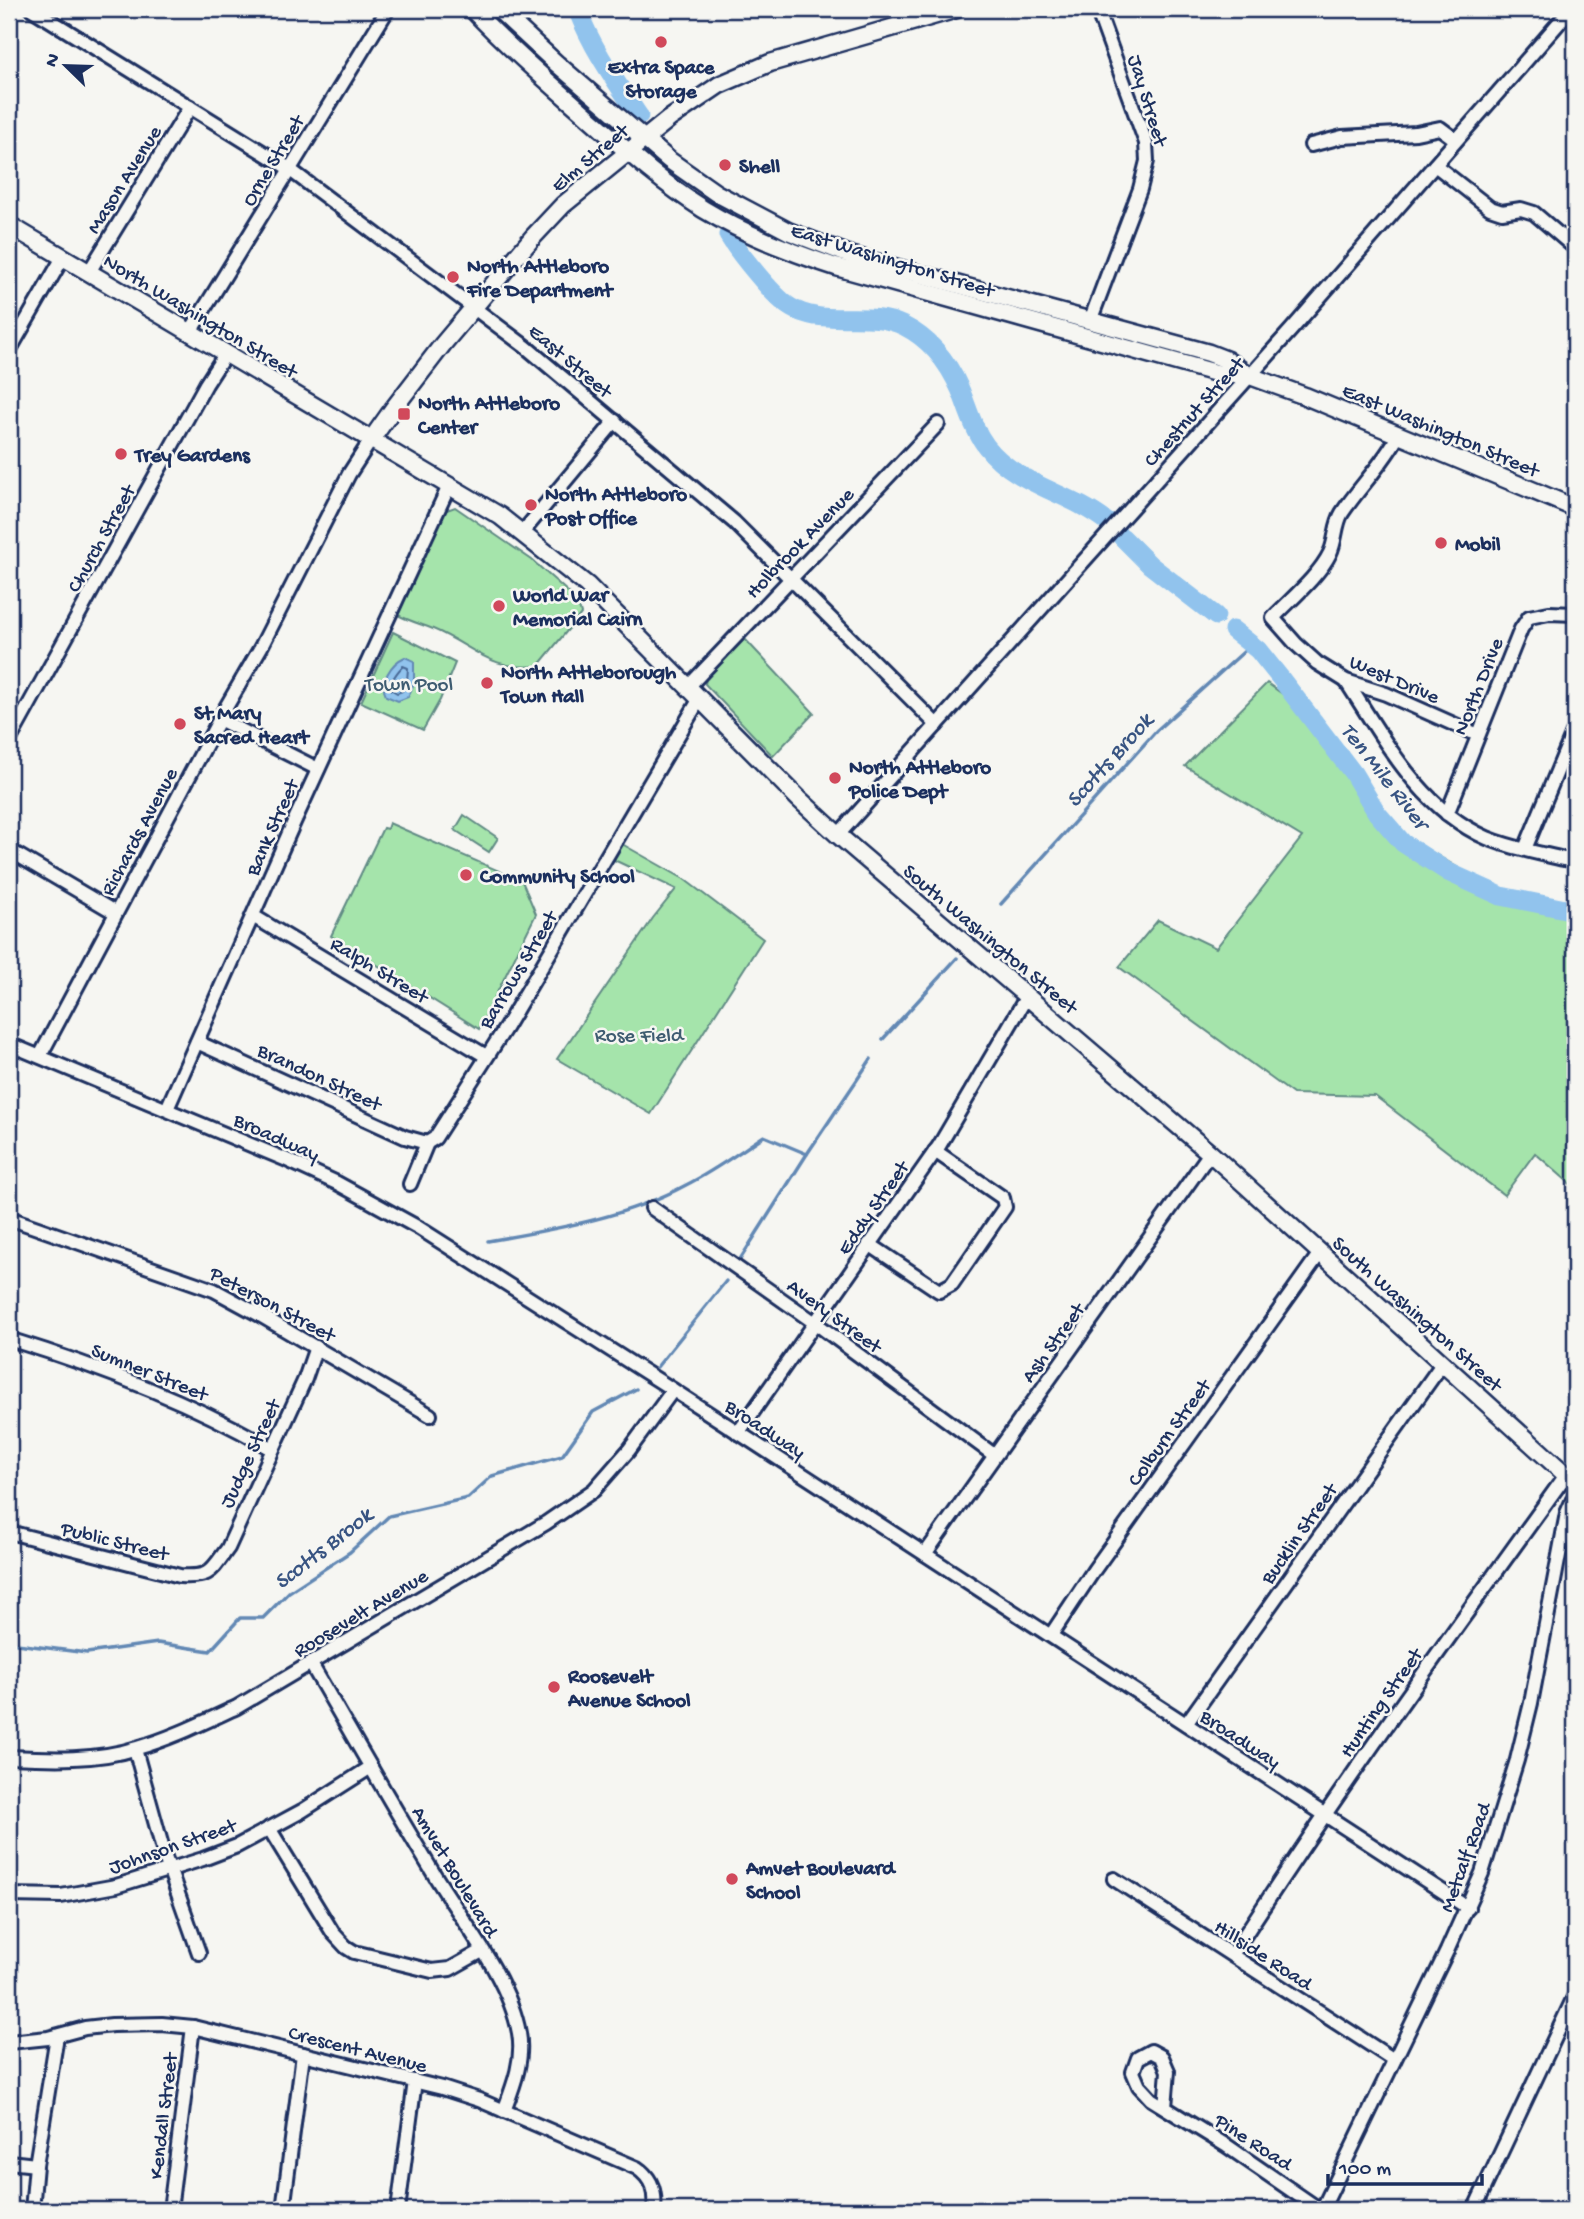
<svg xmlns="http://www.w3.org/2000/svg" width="1584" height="2219" viewBox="0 0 1584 2219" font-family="'Gochi Hand',sans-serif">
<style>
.green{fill:#a5e4ab;stroke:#608a84;stroke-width:2}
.water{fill:#91c3ed;stroke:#6288b4;stroke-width:2}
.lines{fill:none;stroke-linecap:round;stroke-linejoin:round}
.shore{stroke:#4a6a97;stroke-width:2}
.stream{stroke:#6288b4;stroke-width:3.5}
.river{stroke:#91c3ed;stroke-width:19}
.minor-casing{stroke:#1b2f5e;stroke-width:18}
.major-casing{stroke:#1b2f5e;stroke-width:21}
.minor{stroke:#f6f6f2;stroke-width:12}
.major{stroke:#f6f6f2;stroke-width:16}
.poi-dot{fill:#d1495b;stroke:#f6f6f2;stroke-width:2.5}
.labels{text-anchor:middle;stroke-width:5;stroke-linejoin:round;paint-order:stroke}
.poi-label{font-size:21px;font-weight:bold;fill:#1b2f5e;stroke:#f6f6f2;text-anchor:start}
.street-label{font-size:21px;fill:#1b2f5e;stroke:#f6f6f2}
.park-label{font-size:21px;fill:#3e5c71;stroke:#f6f6f2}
.water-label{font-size:23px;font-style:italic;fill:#385482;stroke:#f6f6f2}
</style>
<rect width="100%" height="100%" fill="#f6f6f2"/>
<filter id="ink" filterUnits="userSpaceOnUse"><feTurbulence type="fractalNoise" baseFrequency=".0143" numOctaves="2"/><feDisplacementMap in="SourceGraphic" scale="14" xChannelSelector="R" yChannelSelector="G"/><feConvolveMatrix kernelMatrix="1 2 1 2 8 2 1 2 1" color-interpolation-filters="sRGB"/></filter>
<g filter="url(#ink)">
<g class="green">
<path d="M 455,507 L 532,560 L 577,600 L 581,614 L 538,666 C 491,672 472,645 433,629 C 421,624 409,621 398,615 L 444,511 Z"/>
<polygon points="393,632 455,663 440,700 423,730 361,702"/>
<polygon points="744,638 814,713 773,756 705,684 706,679"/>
<polygon points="1267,683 1302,708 1355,769 1400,833 1489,886 1561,903 1575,903 1575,1188 1535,1153 1504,1195 1375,1096 1293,1094 1119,967 1158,920 1216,948 1302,837 1185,766"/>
<polygon points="464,815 498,838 489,852 455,830"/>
<polygon points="389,823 522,881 536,914 479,1029 331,936 383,828 387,829"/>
<polygon points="622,844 684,879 763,939 651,1114 557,1059 653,918 676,889 612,859"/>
</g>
<path class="water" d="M 405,657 L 414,661 L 414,683 L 408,697 L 398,701 L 386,696 C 379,682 391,663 405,657 Z"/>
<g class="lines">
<path class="shore" d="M 403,666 L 408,668 L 407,681 L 402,691 L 397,693 L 392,690 C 389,681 397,672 403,666 Z"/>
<g class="stream">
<polyline points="1001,904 1157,730 1250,646"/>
<polyline points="883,1039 957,958"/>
<path d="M 488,1241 C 556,1229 625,1218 686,1185 C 714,1171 738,1153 764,1136 L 807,1154"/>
<polyline points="739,1261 807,1154 871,1059"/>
<polyline points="657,1367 726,1281"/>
<polyline points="9,1643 87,1653 158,1643 210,1651 240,1618 263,1618 289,1592 350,1552 389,1516 468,1498 492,1476 562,1456 593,1412 636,1389"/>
</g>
<g class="river">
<path d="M 577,9 C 593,50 615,80 639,116"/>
<path d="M 728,235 C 738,252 773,296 790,307 C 796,311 808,315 815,316 C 844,321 876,312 904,326 C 930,339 948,362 960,389 C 968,408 973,429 986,446 C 1016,485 1069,492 1107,522"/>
<polyline points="1122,537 1150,565 1216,616"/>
<polyline points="1233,630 1258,650 1282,680 1353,773 1377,813 1403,843 1448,872 1501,896 1575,911"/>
</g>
<g class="minor-casing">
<g id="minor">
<polyline points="32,9 285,166 526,347 734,522 937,725"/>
<polyline points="1311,145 1342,137 1416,133 1440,128 1456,140"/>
<polyline points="1435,165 1490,208 1502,212 1521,209 1534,213 1575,248"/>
<polyline points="89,272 190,107"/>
<polyline points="1090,321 1140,189 1147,161 1146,143 1097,9"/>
<polyline points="190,332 388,9"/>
<polyline points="9,351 62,259"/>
<path d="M 1399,434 C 1384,463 1360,486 1342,513 C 1335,524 1336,541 1330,553 C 1319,576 1290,600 1273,618 L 1296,644 L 1317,663 L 1346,681 L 1386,694 L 1478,735"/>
<polyline points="522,533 615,421"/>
<path d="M 1346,681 C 1384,739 1420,809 1487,838 C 1511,848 1539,853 1564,859 L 1575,860"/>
<polyline points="688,687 938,424"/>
<polyline points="219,719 318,769"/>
<polyline points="9,741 206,384 226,353"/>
<polyline points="1447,814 1521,629 1529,617 1549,613 1575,614"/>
<polyline points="838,835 1291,330 1571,9"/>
<polyline points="1525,849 1575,728"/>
<polyline points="9,850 116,913"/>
<polyline points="253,916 486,1056"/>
<polyline points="197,1042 405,1137 427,1143"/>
<polyline points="9,1044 287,1160 337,1183 419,1228 664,1384 1468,1908"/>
<polyline points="40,1056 225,709 261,647 349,474 371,440"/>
<polyline points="167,1109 294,822 449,486"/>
<polyline points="410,1184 427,1143 435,1138 506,1027 699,700"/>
<polyline points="652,1208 818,1325 994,1455"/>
<polyline points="9,1218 214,1290 260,1315 430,1415"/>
<polyline points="869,1244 939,1291 952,1284 1005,1207 1003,1198 935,1151"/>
<path d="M 9,1339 C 100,1367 190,1401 272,1449"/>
<polyline points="738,1433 939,1146 1027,996"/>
<path d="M 9,1532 L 180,1576 C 211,1578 211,1571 228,1548 L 305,1379 L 316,1347"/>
<polyline points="925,1554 1210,1153"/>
<polyline points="1051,1635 1094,1570 1320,1253"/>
<path d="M 311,1664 C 353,1736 394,1809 437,1879 C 465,1924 510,1981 519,2033 C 524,2060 513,2087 504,2111"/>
<polyline points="1186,1724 1442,1364"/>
<polyline points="135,1749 165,1857 199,1953"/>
<path d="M 9,1757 C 50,1759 97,1761 137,1748 C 172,1738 204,1722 237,1707 L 546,1523 L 594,1490 L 629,1450 L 673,1390"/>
<polyline points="269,1828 333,1933 346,1947 354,1952 432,1971 450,1969 482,1951"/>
<polyline points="1114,1879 1394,2060"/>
<polyline points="9,1895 61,1896 116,1886 203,1859 237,1846 302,1811 371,1767"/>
<path d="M 1232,1955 C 1337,1791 1452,1633 1566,1475"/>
<path d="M 9,2042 L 48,2038 L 85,2028 L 112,2025 L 162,2024 L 193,2027 L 442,2088 L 479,2100 L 637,2168 C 652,2178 656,2192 654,2210"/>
<polyline points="1165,2107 1168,2071 1162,2057 1151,2051 1138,2058 1133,2072 1139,2086 1151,2099 1227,2146 1320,2210"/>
<polyline points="9,2162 36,2165"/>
<polyline points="32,2210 36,2165 57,2036"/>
<polyline points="170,2210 193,2027"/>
<polyline points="283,2210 303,2054"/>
<polyline points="398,2210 415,2081"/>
<polyline points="1322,2210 1447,1951 1482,1873 1517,1760 1531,1703 1567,1513 1575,1495"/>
<polyline points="1474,2210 1575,1995"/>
</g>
</g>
<g class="major-casing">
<g id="major">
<path d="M 472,9 C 505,44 541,76 578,108 C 618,143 657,180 703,209 C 744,234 790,252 836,267 L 1216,373 L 1248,376"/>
<polyline points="498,9 556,63 669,160 716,193 788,231 853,256 1209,353 1227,360 1250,376 1305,396 1575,508"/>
<polyline points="9,225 500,516 587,585 799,799 838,835 1210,1153 1575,1483"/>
<polyline points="371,440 393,409 443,344 533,237 563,205 669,119 719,85 770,63 957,9"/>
</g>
</g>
<use href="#minor" class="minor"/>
<use href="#major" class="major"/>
</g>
</g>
<g class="poi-dot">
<circle cx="661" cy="42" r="7"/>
<circle cx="725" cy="165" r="7"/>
<circle cx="453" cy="277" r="7"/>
<rect x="397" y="407" width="14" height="14" rx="3.5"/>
<circle cx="121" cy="454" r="7"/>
<circle cx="531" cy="505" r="7"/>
<circle cx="1441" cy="543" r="7"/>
<circle cx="499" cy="606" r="7"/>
<circle cx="487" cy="683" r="7"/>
<circle cx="180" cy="724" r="7"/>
<circle cx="835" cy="778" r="7"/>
<circle cx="466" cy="875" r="7"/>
<circle cx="554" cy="1687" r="7"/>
<circle cx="732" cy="1879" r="7"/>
</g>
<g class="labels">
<g class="poi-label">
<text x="661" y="73" text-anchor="middle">Extra Space<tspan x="661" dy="24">Storage</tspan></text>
<text x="739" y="172">Shell</text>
<text x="467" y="272">North Attleboro<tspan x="467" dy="24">Fire Department</tspan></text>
<text x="418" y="409">North Attleboro<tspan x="418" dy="24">Center</tspan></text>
<text x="135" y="461">Trey Gardens</text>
<text x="545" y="500">North Attleboro<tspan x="545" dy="24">Post Office</tspan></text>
<text x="1455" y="550">Mobil</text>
<text x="513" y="601">World War<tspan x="513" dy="24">Memorial Cairn</tspan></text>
<text x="501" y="678">North Attleborough<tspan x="501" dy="24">Town Hall</tspan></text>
<text x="194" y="719">St Mary<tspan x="194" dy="24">Sacred Heart</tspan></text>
<text x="849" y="773">North Attleboro<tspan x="849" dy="24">Police Dept</tspan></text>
<text x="480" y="882">Community School</text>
<text x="568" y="1682">Roosevelt<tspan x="568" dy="24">Avenue School</tspan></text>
<text x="746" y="1874">Amvet Boulevard<tspan x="746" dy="24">School</tspan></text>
</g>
<g class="street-label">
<text transform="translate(1149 100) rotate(73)" y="7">Jay Street</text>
<text transform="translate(589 157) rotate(-40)" y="7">Elm Street</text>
<text transform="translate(272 160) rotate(-59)" y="7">Orne Street</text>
<text transform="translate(123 179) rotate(-58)" y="7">Mason Avenue</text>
<text transform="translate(893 259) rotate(17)" y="7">East Washington Street</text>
<text transform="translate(201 315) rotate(31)" y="7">North Washington Street</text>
<text transform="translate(571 360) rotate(40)" y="7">East Street</text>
<text transform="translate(1193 411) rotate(-48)" y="7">Chestnut Street</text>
<text transform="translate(1441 429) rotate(23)" y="7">East Washington Street</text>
<text transform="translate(100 538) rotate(-61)" y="7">Church Street</text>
<text transform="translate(799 542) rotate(-46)" y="7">Holbrook Avenue</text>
<text transform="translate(1395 678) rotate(23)" y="7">West Drive</text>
<text transform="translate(1477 686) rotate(-68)" y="7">North Drive</text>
<text transform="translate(271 827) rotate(-66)" y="7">Bank Street</text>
<text transform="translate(138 831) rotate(-62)" y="7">Richards Avenue</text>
<text transform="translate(991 938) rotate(40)" y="7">South Washington Street</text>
<text transform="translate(380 969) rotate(31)" y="7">Ralph Street</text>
<text transform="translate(517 969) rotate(-59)" y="7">Barrows Street</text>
<text transform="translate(320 1076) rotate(25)" y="7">Brandon Street</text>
<text transform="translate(277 1136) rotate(24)" y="7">Broadway</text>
<text transform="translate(872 1207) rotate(-55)" y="7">Eddy Street</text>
<text transform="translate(273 1303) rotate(28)" y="7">Peterson Street</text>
<text transform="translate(1418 1313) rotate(42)" y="7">South Washington Street</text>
<text transform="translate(835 1315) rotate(36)" y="7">Avery Street</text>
<text transform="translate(1052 1342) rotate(-54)" y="7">Ash Street</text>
<text transform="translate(150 1371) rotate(22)" y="7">Sumner Street</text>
<text transform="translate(766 1428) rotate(33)" y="7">Broadway</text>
<text transform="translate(1168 1432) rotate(-54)" y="7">Colburn Street</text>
<text transform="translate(249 1453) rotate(-65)" y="7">Judge Street</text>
<text transform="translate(1298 1533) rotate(-55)" y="7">Bucklin Street</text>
<text transform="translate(115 1540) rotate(14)" y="7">Public Street</text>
<text transform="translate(360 1612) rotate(-31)" y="7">Roosevelt Avenue</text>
<text transform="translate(1380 1702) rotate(-55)" y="7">Hunting Street</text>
<text transform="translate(1241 1738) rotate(33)" y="7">Broadway</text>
<text transform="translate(172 1845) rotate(-19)" y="7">Johnson Street</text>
<text transform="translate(1464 1857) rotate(-70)" y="7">Metcalf Road</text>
<text transform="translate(456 1871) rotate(59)" y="7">Amvet Boulevard</text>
<text transform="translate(1264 1954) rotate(33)" y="7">Hillside Road</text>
<text transform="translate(358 2048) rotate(14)" y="7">Crescent Avenue</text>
<text transform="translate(162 2116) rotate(-83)" y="7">Kendall Street</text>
<text transform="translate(1254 2141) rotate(33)" y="7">Pine Road</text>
</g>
<g class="park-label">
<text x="409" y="690">Town Pool</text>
<text x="639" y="1041">Rose Field</text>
</g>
<g class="water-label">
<text transform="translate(1108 759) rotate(-48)" y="8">Scotts Brook</text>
<text transform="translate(1386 775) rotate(52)" y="8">Ten Mile River</text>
<text transform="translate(322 1547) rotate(-38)" y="8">Scotts Brook</text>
</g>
</g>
<rect width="1584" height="2219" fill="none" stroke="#f6f6f2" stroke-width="35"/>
<rect x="18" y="18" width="1549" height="2184" fill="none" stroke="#1b2f5e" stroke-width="2.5" filter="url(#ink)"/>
<g transform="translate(66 66) rotate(293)" stroke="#f6f6f2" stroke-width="5" paint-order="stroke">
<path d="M0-5L12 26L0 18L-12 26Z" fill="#1b2f5e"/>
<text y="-10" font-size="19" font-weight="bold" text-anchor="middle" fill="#1b2f5e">N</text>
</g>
<path d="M1328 2174v10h154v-10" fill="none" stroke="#1b2f5e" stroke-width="3.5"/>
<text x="1339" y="2174" font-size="21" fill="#1b2f5e" stroke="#f6f6f2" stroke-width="5" paint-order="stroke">100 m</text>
</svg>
